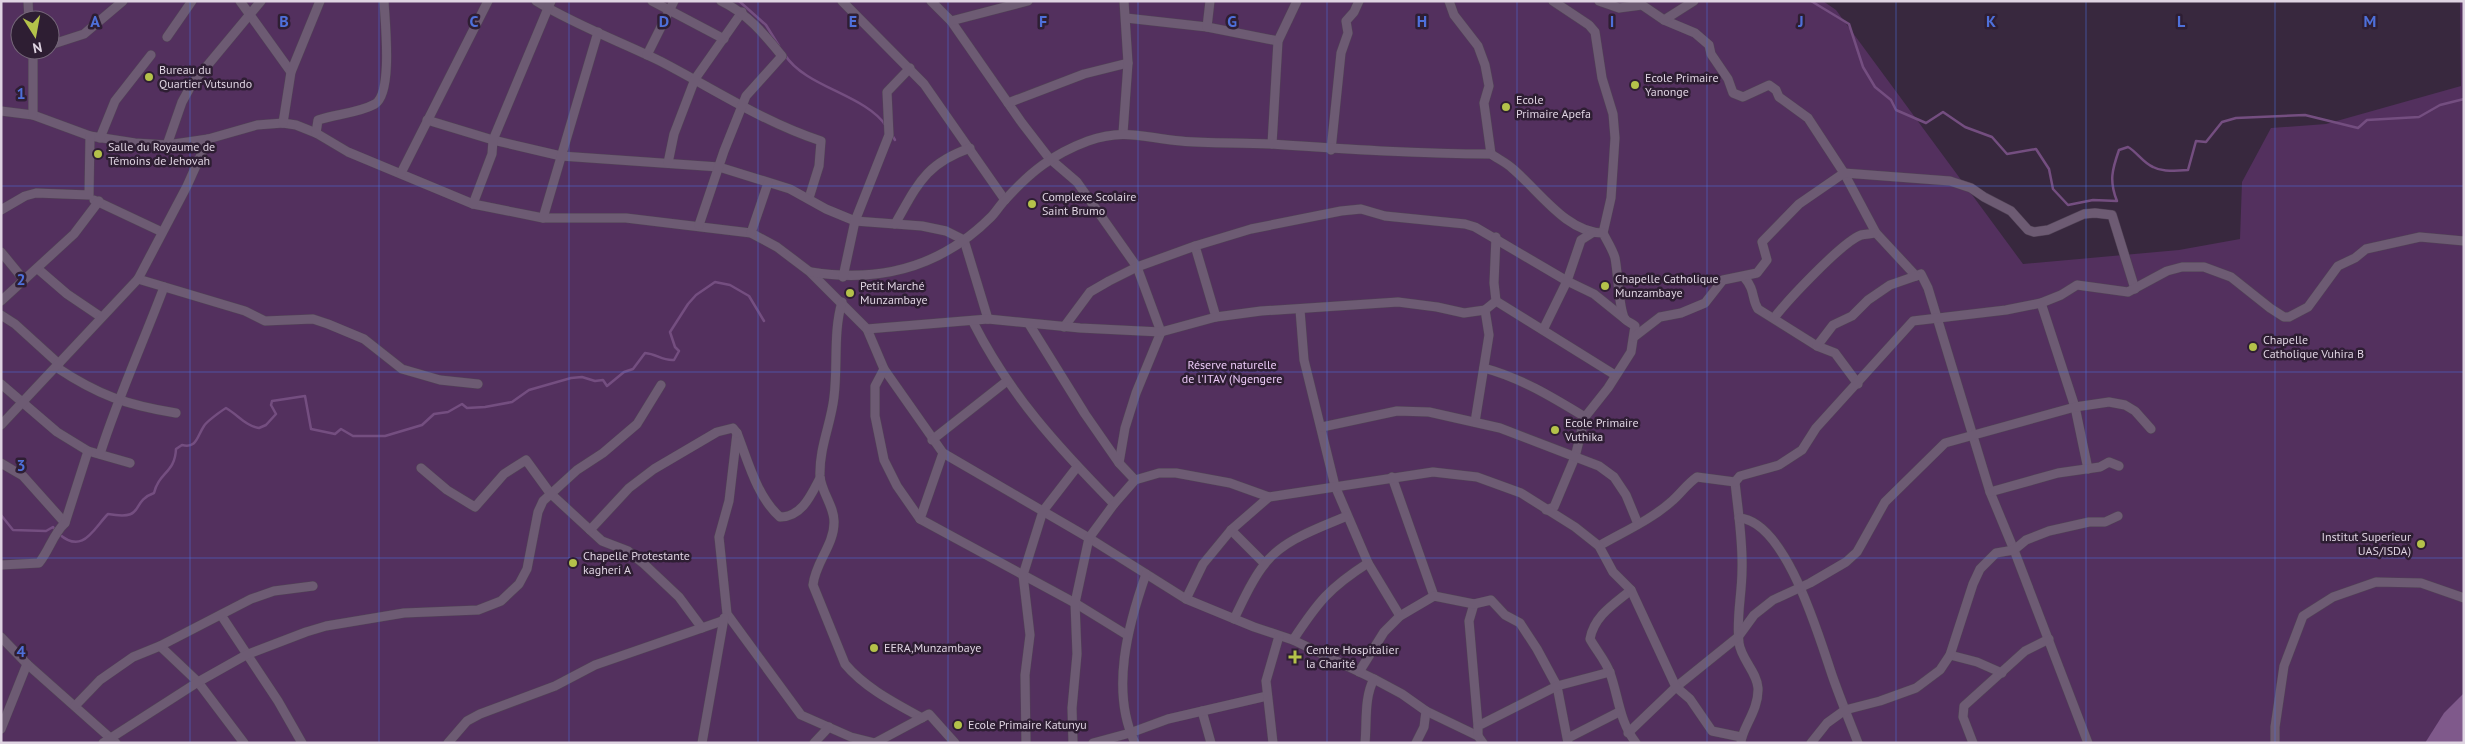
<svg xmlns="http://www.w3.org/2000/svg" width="2465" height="744" viewBox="0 0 2465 744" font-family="'PT Sans',sans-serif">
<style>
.green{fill:#53305e;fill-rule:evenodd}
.forest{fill:#7f598b}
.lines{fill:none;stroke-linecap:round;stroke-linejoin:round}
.stream{stroke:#744e80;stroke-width:2.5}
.minor-casing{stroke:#514355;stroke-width:10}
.minor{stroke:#6d5b73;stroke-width:9}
.grid{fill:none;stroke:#4e70da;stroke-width:1;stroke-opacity:0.55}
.poi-dot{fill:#b4c24a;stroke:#2e1e33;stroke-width:2}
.labels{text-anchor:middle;stroke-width:5;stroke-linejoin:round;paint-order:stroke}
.poi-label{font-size:12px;fill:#dfd4e2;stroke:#2e1e33;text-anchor:start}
.park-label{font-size:12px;fill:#ebc9f6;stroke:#2e1e33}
.grid-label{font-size:16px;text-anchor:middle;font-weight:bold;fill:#4e70da;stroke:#2e1e33;stroke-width:5;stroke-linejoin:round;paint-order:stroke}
</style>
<rect width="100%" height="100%" fill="#38283e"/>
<path class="green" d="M 1,1 L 1823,1 L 1836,10 L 2023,264 L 2179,250 L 2240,239 L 2242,182 L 2271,128 L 2326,124 L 2461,86 L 2460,1 L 2464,1 L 2464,693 L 2425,743 L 1,743 ZM 20,20 L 50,20 L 50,50 L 20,50 Z"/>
<polygon class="forest" points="2464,693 2464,743 2425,743 2444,713"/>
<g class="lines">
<g class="stream">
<polyline points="739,1 766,25 779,46"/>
<path d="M 1811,1 L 1849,24 L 1863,67 L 1875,87 L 1891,100 L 1896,110 L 1926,123 L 1943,112 L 1965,127 L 1992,137 L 2007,154 L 2036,149 L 2049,169 L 2053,189 L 2068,205 L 2093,200 L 2117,201 C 2109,181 2112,170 2119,150 L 2128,147 C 2137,152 2143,163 2153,167 C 2164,173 2176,170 2188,170 L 2196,141 L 2206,142 L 2222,122 L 2236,118 L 2305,115 L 2358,128 L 2367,120 L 2419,117 L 2440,105 L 2464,99"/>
<path d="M 785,55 C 805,87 866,95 886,126"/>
<polyline points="892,135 895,140"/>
<polyline points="1,515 13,530 46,531 53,527 55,530"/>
<path d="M 59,534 C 83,555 93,529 108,514 C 147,521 129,502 154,493 C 159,472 175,473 176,449 L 182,445 C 197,449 197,436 204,426 C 206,422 221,411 226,408 C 238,415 246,426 259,428 L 266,425 L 276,414 L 271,405 L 272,401 L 305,396 L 311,429 L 335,434 L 341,429 L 353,436 L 385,436 L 422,425 L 434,414 L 448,412 L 462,404 L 467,408 L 485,407 L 512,402 L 529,390 L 571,378 L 582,377 L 595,381 L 603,380 L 607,386 L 624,372 L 633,369 L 645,353 C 657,354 662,361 674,360 L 679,351 L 675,347 L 670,332 L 688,304 L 696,295 L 715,282 L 730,285 L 749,296 L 764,321"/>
</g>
<g class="minor-casing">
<g id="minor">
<polyline points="28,1 29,20"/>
<polyline points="240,1 291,72"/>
<path d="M 536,1 C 575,25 619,41 660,61 C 714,89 763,122 821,141 L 819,166 L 809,198"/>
<polyline points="652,1 724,39"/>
<polyline points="842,1 924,84 1005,200"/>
<polyline points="931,1 951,21 1022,123 1049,158 1077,182 1137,267 1161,332 1136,393 1125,428 1119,463"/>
<polyline points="1449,1 1454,15 1478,46 1485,65 1489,86 1484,103 1491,154"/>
<polyline points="1553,1 1589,25 1595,32 1602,78 1613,114 1615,138 1611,198 1603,233"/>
<polyline points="1599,1 1619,8 1642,5 1664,20 1695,33 1709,45 1711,54 1728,79 1733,93 1743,97 1769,85 1776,90 1779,97 1808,118 1844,173 1876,233 1916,276 1921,274 1928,288 1990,492 2014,550 2088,743"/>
<polyline points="1126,18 1207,27 1278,41"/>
<polyline points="1664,20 1694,1"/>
<polyline points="951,21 1028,1"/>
<polyline points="1207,27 1210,1"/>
<polyline points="167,37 192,1"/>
<polyline points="50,45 84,34 123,1"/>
<polyline points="647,55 674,1"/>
<polyline points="1008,103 1084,74 1128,63"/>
<polyline points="1,111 33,115 90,136 135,143 167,145 208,139 257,125 283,123 296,125 316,133 348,152 473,204 543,218 626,218 751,233 777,247 810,272 867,329 884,369 943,453 1089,538 1186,599 1254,627 1293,640 1374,679 1402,694 1426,711 1478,736 1483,743"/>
<polyline points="33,115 33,50"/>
<polyline points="427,120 493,140 561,156 719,167 790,189 826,209 855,221 922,226 946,231 964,240 988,319"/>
<polyline points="283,123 291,72 320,1"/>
<path d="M 316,133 L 318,120 C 336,114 359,113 375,104 C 393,93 385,22 384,1"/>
<polyline points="1123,133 1128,63 1124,1"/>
<polyline points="100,138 115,101 151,55"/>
<polyline points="1272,144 1278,41 1297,1"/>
<polyline points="167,145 182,102 192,84 261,1"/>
<polyline points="1331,150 1341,53 1348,33 1346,21 1354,12 1359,1"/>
<polyline points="668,163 674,134 695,79 742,12"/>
<polyline points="401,173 488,1"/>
<polyline points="94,200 162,232"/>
<polyline points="473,204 492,154 493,140 551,1"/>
<polyline points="1,210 25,196 36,193 89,195 90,136"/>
<polyline points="543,218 598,32"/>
<path d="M 895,224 C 918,184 925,164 970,148"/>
<path d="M 699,225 L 724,151 L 746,96 L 782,56 C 764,34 748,14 721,1"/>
<polyline points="751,233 768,183"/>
<polyline points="1195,246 1216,317"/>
<polyline points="1,252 24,280"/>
<polyline points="38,269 67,294 101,317"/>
<path d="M 811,272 C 879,283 941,267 991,217 C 996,212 1000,205 1005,200 C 1030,172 1053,154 1088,141 C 1125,128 1144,138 1181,141 C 1211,144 1241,142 1271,144 C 1344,149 1417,154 1491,154 C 1498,159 1507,163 1513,169 C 1539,191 1567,233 1603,233 C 1607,241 1613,250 1615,258 C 1618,272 1619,311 1625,319 C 1627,322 1632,323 1635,326 L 1631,352 L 1608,388 L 1585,417 L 1575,457 L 1554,507 L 1546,510"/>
<polyline points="843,277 855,221 889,135 887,92 910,68"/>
<path d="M 1744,277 C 1756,291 1751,298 1758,309 L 1817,346 L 1835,353 L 1858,384"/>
<polyline points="138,279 245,311 265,321 313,319 328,324 364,339 402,369 440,380 478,384"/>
<polyline points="1,301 74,234 99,201"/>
<polyline points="1496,301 1615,375"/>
<path d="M 842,302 C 833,332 838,365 834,397 C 831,424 819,448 820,476 C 821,492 835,507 834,523 C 834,545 815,563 813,585 L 845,664 C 865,688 895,703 922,718"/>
<polyline points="2041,303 2075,407 2088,469"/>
<polyline points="1300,310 1304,360 1335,486 1368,563 1400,616"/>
<polyline points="1,315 15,324 59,364"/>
<path d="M 1774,318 C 1787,301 1842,242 1861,235 C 1866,234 1872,234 1876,233"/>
<path d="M 973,322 C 1010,395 1057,446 1114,504"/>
<polyline points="1029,324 1085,414 1119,463 1135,480"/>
<polyline points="1064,327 1090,292 1109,281 1137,267 1195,246 1251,229 1341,211 1361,209 1385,216 1465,224 1475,227 1567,281 1594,294 1625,319"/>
<polyline points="867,329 988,319 1080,328 1161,332 1216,317 1261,311 1398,302 1437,307 1464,313 1485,310"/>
<polyline points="1543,330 1567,281 1581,240 1592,233"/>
<polyline points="1634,337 1660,317 1681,313 1705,303 1723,280 1757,273 1767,260 1762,242 1799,204 1844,173 1950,181 1971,188 1984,197 2011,211 2028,230 2034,232 2048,230 2084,214 2095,213 2112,215 2135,289"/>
<polyline points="1817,346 1833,325 1852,316 1868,300 1890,285 1916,276"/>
<path d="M 56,367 C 98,395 126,405 176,413"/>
<path d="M 1484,368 C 1521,378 1552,397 1585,417"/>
<polyline points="884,369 875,386 875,416 884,460 897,486 920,519 1075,603 1127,635"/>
<polyline points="1,384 57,432 88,451 130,463"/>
<polyline points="1475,422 1489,335 1485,310 1496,301 1494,283 1496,237"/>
<polyline points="1,425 138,279 187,186 208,139"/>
<polyline points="1322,427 1397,411 1429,412 1500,428 1599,466 1614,477 1626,495 1638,524"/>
<polyline points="932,440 1007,381"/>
<path d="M 100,454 C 118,397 143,343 164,287"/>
<polyline points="1,463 23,476 65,523"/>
<polyline points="421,468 447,490 475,507 504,474 526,460 550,493 602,541 628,551 644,564 679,597 702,628"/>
<polyline points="1392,477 1434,596"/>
<path d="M 820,478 C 811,495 802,517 780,517 C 757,497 748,461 737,433 L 729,501 L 719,537 L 727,614 L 801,715 L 851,737 L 875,743 L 929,714 L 955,743"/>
<path d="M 1735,482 C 1738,511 1743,541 1742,570 C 1742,594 1736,618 1739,643 C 1741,659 1757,672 1758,688 C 1759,711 1741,729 1741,743"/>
<polyline points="1990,492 2058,473 2100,467 2109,462 2119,466"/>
<path d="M 1739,518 C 1786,521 1819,637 1832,675 C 1840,698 1849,720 1858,743"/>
<polyline points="920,519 943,453"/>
<polyline points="590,530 629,488 654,469 717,432 733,428 737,433"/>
<polyline points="1231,530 1264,563"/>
<path d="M 1599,546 C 1623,532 1651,520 1672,501 C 1681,493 1687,484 1697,477 L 1735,482 L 1740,476 L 1779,465 L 1802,450 L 1816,428 L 1913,321 L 2006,310 L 2041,303 L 2061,295 L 2077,285 L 2128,292 L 2167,271 L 2182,267 L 2204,267 L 2231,277 L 2270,308 L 2284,317 L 2289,317 L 2308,307 L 2338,266 L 2355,258 L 2366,249 L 2420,237 L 2464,241"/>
<path d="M 1,565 L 39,563 C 50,549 53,534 65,523 L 88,451"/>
<path d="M 1631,590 C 1614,604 1594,616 1590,639 C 1596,650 1606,661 1610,673 C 1619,698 1619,721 1636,743"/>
<polyline points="1186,599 1203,564 1231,530 1269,497"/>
<polyline points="1474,604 1469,621 1478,726"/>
<polyline points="221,615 278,701 302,743"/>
<path d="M 1234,619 C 1243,601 1251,581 1264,565 C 1282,540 1319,528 1347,516"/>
<polyline points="1,637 27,664 116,743"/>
<path d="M 1293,640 C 1318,602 1329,588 1368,563"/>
<polyline points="160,646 198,682 244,743"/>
<polyline points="1950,655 1977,662 2002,673"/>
<polyline points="1359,672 1384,632 1400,616 1434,596 1474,604 1491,600 1505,615 1520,623 1537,649 1557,686 1568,743"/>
<polyline points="75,706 100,680 133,657 160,646 251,599 274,591 313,586"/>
<polyline points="1202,711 1211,743"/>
<polyline points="1,729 27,664"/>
<polyline points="1628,733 1676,687 1738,637 1754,615 1773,600 1810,583 1846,562 1857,552 1885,502 1945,443 2075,407 2109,402 2125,405 2135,411 2151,429"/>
<polyline points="1478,736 1478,726 1557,686 1610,672"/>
<polyline points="1568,738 1619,712"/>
<polyline points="103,743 198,682 246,655 306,632 326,626 404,613 478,610 501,601 519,584 527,569 538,512 543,501 577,470 603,453 637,424 661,385"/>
<polyline points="448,743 467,721 480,714 555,686 595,665 722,621"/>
<polyline points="702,743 724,618"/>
<polyline points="814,743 829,727"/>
<polyline points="1026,743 1025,675 1030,635 1023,575 1043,511 1077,467"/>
<polyline points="1073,743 1072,708 1077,654 1075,603 1089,538 1114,504 1135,480 1159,473 1176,473 1230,483 1269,497 1433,472 1477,477 1521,493 1575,527 1599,546 1613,572 1631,590 1676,687 1690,699 1712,731 1741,737"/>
<polyline points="1093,743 1130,733 1168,719 1267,696"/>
<path d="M 1135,743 C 1110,691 1128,625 1146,574"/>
<polyline points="1273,743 1266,681 1279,636"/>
<path d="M 1365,743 C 1367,722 1364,697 1374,679"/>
<polyline points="1416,743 1424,727 1426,711"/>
<polyline points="1811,743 1827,723 1845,710 1880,701 1916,688 1940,670 1950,655 1973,584 1980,569 1996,553 2014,550 2026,540 2049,531 2089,522 2105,522 2118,516"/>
<polyline points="1973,743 1963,717 1964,706 2025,651 2049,639"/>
<polyline points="2275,743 2275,727 2284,666 2303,616 2333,597 2376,582 2421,583 2464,598"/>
</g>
</g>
<use href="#minor" class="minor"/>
</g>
<path class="grid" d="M 190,1 L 190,743M 379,1 L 379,743M 569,1 L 569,743M 758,1 L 758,743M 948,1 L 948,743M 1138,1 L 1138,743M 1327,1 L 1327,743M 1517,1 L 1517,743M 1707,1 L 1707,743M 1896,1 L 1896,743M 2086,1 L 2086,743M 2275,1 L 2275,743M 1,186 L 2464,186M 1,372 L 2464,372M 1,558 L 2464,558"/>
<g class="poi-dot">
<circle cx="149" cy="77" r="5"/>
<circle cx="1635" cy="85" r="5"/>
<circle cx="1506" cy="107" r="5"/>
<circle cx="98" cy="154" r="5"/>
<circle cx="1032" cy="204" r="5"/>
<circle cx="1605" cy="286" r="5"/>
<circle cx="850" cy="293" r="5"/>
<circle cx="2253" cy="347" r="5"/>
<circle cx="1555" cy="430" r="5"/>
<circle cx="2421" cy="544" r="5"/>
<circle cx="573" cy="563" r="5"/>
<circle cx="874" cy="648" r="5"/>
<path d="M1292.5 649.5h5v5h5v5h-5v5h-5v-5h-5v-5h5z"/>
<circle cx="958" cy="725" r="5"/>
</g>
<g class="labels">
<g class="poi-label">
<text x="159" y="74">Bureau du<tspan x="159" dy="14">Quartier Vutsundo</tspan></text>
<text x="1645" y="82">Ecole Primaire<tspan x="1645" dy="14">Yanonge</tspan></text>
<text x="1516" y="104">Ecole<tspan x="1516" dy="14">Primaire Apefa</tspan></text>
<text x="108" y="151">Salle du Royaume de<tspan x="108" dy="14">Témoins de Jehovah</tspan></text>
<text x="1042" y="201">Complexe Scolaire<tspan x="1042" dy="14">Saint Brumo</tspan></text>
<text x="1615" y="283">Chapelle Catholique<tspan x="1615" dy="14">Munzambaye</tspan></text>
<text x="860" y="290">Petit Marché<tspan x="860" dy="14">Munzambaye</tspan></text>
<text x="2263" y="344">Chapelle<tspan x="2263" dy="14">Catholique Vuhira B</tspan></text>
<text x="1565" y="427">Ecole Primaire<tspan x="1565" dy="14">Vuthika</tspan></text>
<text x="2411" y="541" text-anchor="end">Institut Superieur<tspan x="2411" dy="14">UAS/ISDA)</tspan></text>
<text x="583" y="560">Chapelle Protestante<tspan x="583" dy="14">kagheri A</tspan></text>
<text x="884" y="652">EERA,Munzambaye</text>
<text x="1306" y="654">Centre Hospitalier<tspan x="1306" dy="14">la Charité</tspan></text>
<text x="968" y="729">Ecole Primaire Katunyu</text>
</g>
<g class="park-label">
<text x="1232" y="369">Réserve naturelle<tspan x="1232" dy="14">de l'ITAV (Ngengere</tspan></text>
</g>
</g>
<g class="grid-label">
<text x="95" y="27">A</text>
<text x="284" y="27">B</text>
<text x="474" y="27">C</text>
<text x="664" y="27">D</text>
<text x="853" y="27">E</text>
<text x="1043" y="27">F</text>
<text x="1232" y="27">G</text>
<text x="1422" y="27">H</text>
<text x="1612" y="27">I</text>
<text x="1801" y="27">J</text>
<text x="1991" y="27">K</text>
<text x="2181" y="27">L</text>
<text x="2370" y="27">M</text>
<text x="21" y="99">1</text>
<text x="21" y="285">2</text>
<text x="21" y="471">3</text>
<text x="21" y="657">4</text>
</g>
<rect width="2465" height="744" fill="none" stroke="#dfd4e2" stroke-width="5"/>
<g transform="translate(35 35) rotate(169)"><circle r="24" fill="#2e1e33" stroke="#756779"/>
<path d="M0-4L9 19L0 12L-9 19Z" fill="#b4c24a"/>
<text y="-8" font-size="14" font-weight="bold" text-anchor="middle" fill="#dfd4e2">N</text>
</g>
</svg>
